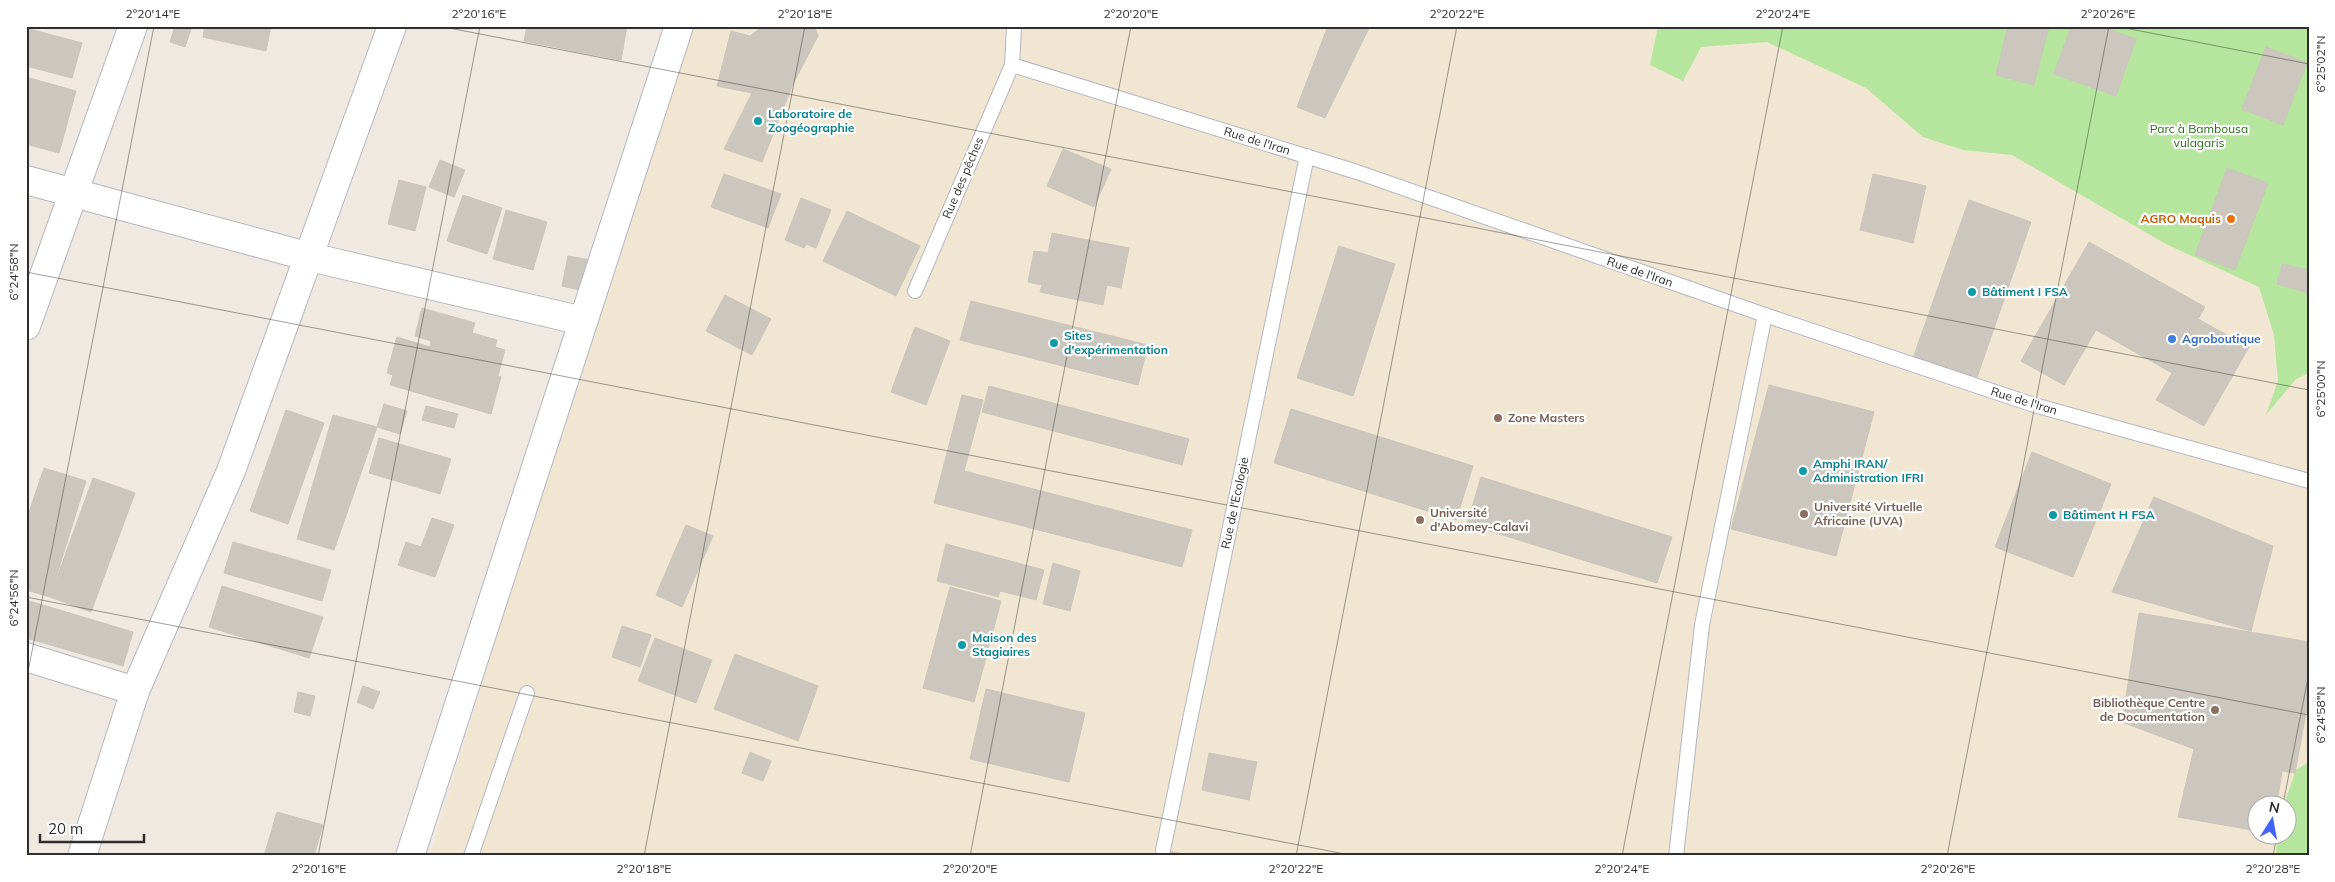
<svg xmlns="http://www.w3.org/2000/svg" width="2335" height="882" viewBox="0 0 2335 882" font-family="Mulish,sans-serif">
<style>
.education{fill:#f0e6d1;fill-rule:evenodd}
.green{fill:#b6e59e}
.building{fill:#cbc7bf;stroke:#cbc5ba}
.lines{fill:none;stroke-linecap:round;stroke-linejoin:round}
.lane-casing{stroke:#b4b7c1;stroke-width:16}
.street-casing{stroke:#b4b7c1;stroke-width:30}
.lane{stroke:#fff;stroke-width:14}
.street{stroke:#fff;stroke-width:28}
.ticks{fill:none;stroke:#2e2e2e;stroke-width:1;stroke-opacity:0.45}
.culture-dot{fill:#0f9aa8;stroke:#fff;stroke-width:2}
.food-dot{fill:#e8710a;stroke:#fff;stroke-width:2}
.shop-dot{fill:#3f7fe0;stroke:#fff;stroke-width:2}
.education-dot{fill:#8d6e63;stroke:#fff;stroke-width:2}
.labels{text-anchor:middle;stroke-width:4.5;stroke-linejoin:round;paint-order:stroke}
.culture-label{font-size:12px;font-weight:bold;fill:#0d838f;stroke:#fff;text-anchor:start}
.park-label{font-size:12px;fill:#2c6e1b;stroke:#fff}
.street-label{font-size:12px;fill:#2e2e2e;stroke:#fff}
.food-label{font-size:12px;font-weight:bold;fill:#c56008;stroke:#fff;text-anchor:end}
.shop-label{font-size:12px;font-weight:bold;fill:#366cbe;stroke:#fff;text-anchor:start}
.education-label{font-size:12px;font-weight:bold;fill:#785e54;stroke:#fff;text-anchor:start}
.neatline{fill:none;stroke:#2e2e2e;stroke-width:2}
.ticks-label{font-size:12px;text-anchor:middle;fill:#2e2e2e}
</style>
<rect width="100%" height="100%" fill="#efe9e1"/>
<path class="education" d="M 685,26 L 2309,26 L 2309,856 L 430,856 L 618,236 ZM 2258,804 L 2288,804 L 2288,834 L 2258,834 Z"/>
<g class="green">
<polygon points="1658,26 2309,26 2309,373 2296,379 2266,415 2278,381 2274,335 2259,287 2166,244 2012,155 1963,150 1923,137 1866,88 1767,42 1701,47 1683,81 1650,65"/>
<polygon points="2309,762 2309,856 2276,856 2277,835 2288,834 2288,804 2284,804 2296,770"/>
</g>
<g class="building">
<polygon points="175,26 192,26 185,47 170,42"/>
<polygon points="205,26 271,26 266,51 203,37"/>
<polygon points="527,26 627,26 621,60 524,41"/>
<polygon points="763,26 812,26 816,30 818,36 793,84 762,162 724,149 752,93 717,86 731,31 750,36"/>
<polygon points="1328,26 1370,26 1325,118 1297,107"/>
<polygon points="2008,26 2049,26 2034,85 1996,75"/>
<polygon points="2071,26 2099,26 2136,39 2116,96 2054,74"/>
<polygon points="26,28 82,43 72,78 26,66"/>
<polygon points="2266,47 2307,63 2283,125 2242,109"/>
<polygon points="26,77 76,91 59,153 26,144"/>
<polygon points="1063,149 1111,169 1094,207 1047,186"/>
<polygon points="440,160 465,170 454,197 429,187"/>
<polygon points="2227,168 2268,183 2235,270 2195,255"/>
<polygon points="724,174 781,194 768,228 711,207"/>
<polygon points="1873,174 1926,186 1913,243 1860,230"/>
<polygon points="399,180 426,187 415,231 388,224"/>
<polygon points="463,195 502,208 487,254 447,241"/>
<polygon points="801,198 831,210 816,248 806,244 804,248 785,240"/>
<polygon points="1969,200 2031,222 1975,383 1912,361"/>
<polygon points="506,210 547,222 533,270 493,259"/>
<polygon points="847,211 920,246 896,296 823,261"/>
<polygon points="1052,233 1129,248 1121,288 1107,285 1103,305 1040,292 1042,285 1028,282 1034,251 1048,253"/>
<polygon points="2089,242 2205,307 2198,319 2249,347 2204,426 2156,400 2172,373 2096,330 2064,385 2021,361"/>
<polygon points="1339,246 1395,264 1353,396 1297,378"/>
<polygon points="568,256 590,260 584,291 562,286"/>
<polygon points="2282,264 2309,270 2309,293 2277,284"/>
<polygon points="725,295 771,319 752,355 706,331"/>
<polygon points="971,301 1148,345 1138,385 960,340"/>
<polygon points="422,308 475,323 472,333 497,340 495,347 505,350 498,376 501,377 491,414 390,385 393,375 387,373 397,337 430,347 431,341 415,336"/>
<polygon points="915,327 950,341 926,405 891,392"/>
<polygon points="1769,385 1874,412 1836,556 1731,529"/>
<polygon points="989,386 1189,439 1182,465 982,412"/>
<polygon points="962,395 983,400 964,471 1192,530 1182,567 934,503"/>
<polygon points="384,404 407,411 400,434 377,427"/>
<polygon points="426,406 458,414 454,428 422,420"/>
<polygon points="1291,409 1473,466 1456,520 1274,463"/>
<polygon points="286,410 324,423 288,524 250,511"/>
<polygon points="333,415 377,427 334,550 297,539"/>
<polygon points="379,438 451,459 440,494 369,473"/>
<polygon points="2032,452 2111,484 2073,577 1995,547"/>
<polygon points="44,468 86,481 50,597 26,590 26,521"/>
<polygon points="1481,477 1672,537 1657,583 1467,524"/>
<polygon points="93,478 135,493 91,612 50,597"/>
<polygon points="2154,497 2273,546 2251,631 2112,592"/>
<polygon points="432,518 454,525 435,577 398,565 406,542 421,547"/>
<polygon points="686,525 713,536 682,607 656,595"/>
<polygon points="233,542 331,570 322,601 224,573"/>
<polygon points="946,544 1044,570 1036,600 1000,591 998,597 937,581"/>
<polygon points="1053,563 1080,571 1070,611 1043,604"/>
<polygon points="222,586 323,617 309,658 209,627"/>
<polygon points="950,587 1001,601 974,702 923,688"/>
<polygon points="26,600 133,632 123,666 26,638"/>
<polygon points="2139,613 2309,642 2309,697 2295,773 2282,771 2277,804 2258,804 2258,831 2178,817 2194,749 2122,722"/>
<polygon points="622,626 651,635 640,667 612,657"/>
<polygon points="655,638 712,660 696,703 638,681"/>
<polygon points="735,654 818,686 798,741 714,709"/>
<polygon points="363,686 380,692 373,709 357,702"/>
<polygon points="986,689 1085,713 1069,782 970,759"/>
<polygon points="298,692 315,696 310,716 294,712"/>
<polygon points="750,752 771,761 763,781 742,773"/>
<polygon points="1209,753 1257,762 1249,800 1202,790"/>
<polygon points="277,812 323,825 314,856 264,856"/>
<polygon points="1163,850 1194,856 1162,856"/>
</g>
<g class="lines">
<g class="lane-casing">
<g id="lane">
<polyline points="1014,26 1012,65 1357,172 1765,315 2034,405 2309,481"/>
<polyline points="915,291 1012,65"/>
<polyline points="1163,850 1307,156"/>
<polyline points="471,856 527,693"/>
<polyline points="1676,856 1702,625 1765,315"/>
</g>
</g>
<g class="street-casing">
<g id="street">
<polyline points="26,180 310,257 583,321"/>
<polyline points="26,326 133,26"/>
<polyline points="26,657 135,691"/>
<polyline points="82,856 135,691 231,471 392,26"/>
<polyline points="410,856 679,26"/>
</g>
</g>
<use href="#lane" class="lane"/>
<use href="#street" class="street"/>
</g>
<path class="ticks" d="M 439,26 L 2309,390M 2115,26 L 2309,64M 26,272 L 2309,715M 26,597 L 1355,856M 26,682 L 154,26M 2283,804 L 2309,673M 318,856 L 480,26M 644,856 L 805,26M 970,856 L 1131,26M 1296,856 L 1457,26M 1622,856 L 1783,26M 1947,856 L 2109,26M 2273,856 L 2277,834"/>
<g class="culture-dot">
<circle cx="758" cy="121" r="5"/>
<circle cx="1972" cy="292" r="5"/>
<circle cx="1054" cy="343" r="5"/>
<circle cx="1803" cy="471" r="5"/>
<circle cx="2053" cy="515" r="5"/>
<circle cx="962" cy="645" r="5"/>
</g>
<circle class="food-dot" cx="2231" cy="219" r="5"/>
<circle class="shop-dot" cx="2172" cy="339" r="5"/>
<g class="education-dot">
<circle cx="1498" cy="418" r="5"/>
<circle cx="1804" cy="514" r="5"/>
<circle cx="1420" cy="520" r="5"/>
<circle cx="2215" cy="710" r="5"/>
</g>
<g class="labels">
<g class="culture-label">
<text x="768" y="118">Laboratoire de<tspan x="768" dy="14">Zoogéographie</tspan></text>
<text x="1982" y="296">Bâtiment I FSA</text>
<text x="1064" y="340">Sites<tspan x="1064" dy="14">d'expérimentation</tspan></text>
<text x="1813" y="468">Amphi IRAN/<tspan x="1813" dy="14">Administration IFRI</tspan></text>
<text x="2063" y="519">Bâtiment H FSA</text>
<text x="972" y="642">Maison des<tspan x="972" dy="14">Stagiaires</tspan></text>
</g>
<g class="park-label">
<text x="2199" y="133">Parc à Bambousa<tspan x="2199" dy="14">vulagaris</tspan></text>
</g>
<g class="street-label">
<text transform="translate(1257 141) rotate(17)" y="4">Rue de l'Iran</text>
<text transform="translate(963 178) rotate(-67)" y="4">Rue des pêches</text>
<text transform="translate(1640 272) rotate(19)" y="4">Rue de l'Iran</text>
<text transform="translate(2024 401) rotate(17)" y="4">Rue de l'Iran</text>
<text transform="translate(1235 503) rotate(-78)" y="4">Rue de l'Ecologie</text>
</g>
<g class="food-label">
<text x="2221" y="223">AGRO Maquis</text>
</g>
<g class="shop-label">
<text x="2182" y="343">Agroboutique</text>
</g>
<g class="education-label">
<text x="1508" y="422">Zone Masters</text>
<text x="1814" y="511">Université Virtuelle<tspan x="1814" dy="14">Africaine (UVA)</tspan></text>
<text x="1430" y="517">Université<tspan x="1430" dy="14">d'Abomey-Calavi</tspan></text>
<text x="2205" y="707" text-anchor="end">Bibliothèque Centre<tspan x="2205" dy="14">de Documentation</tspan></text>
</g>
</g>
<rect width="2335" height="882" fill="none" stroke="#ffffff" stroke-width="55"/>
<g transform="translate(2272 820) rotate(11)"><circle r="24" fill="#ffffff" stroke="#ababab"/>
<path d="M0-4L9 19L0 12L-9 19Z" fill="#4264fb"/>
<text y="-8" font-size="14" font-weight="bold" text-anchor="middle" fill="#2e2e2e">N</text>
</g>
<path d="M40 834v8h104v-8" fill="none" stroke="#2e2e2e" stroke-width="2.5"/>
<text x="48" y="834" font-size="15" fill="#2e2e2e" stroke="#ffffff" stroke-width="4" paint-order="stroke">20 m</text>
<rect x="28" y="28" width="2280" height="826" class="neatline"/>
<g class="ticks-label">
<text x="153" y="18">2°20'14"E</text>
<text x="479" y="18">2°20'16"E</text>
<text x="805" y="18">2°20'18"E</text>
<text x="1131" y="18">2°20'20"E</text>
<text x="1457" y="18">2°20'22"E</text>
<text x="1783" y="18">2°20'24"E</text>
<text x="2108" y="18">2°20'26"E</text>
<text transform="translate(2321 64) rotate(-90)" y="4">6°25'02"N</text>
<text transform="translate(14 272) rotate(-90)" y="4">6°24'58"N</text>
<text transform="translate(2321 389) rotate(-90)" y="4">6°25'00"N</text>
<text transform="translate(14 598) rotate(-90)" y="4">6°24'56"N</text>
<text transform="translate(2321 715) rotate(-90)" y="4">6°24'58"N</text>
<text x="319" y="873">2°20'16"E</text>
<text x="644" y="873">2°20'18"E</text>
<text x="970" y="873">2°20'20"E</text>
<text x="1296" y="873">2°20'22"E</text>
<text x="1622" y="873">2°20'24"E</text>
<text x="1948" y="873">2°20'26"E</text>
<text x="2273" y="873">2°20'28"E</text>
</g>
</svg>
